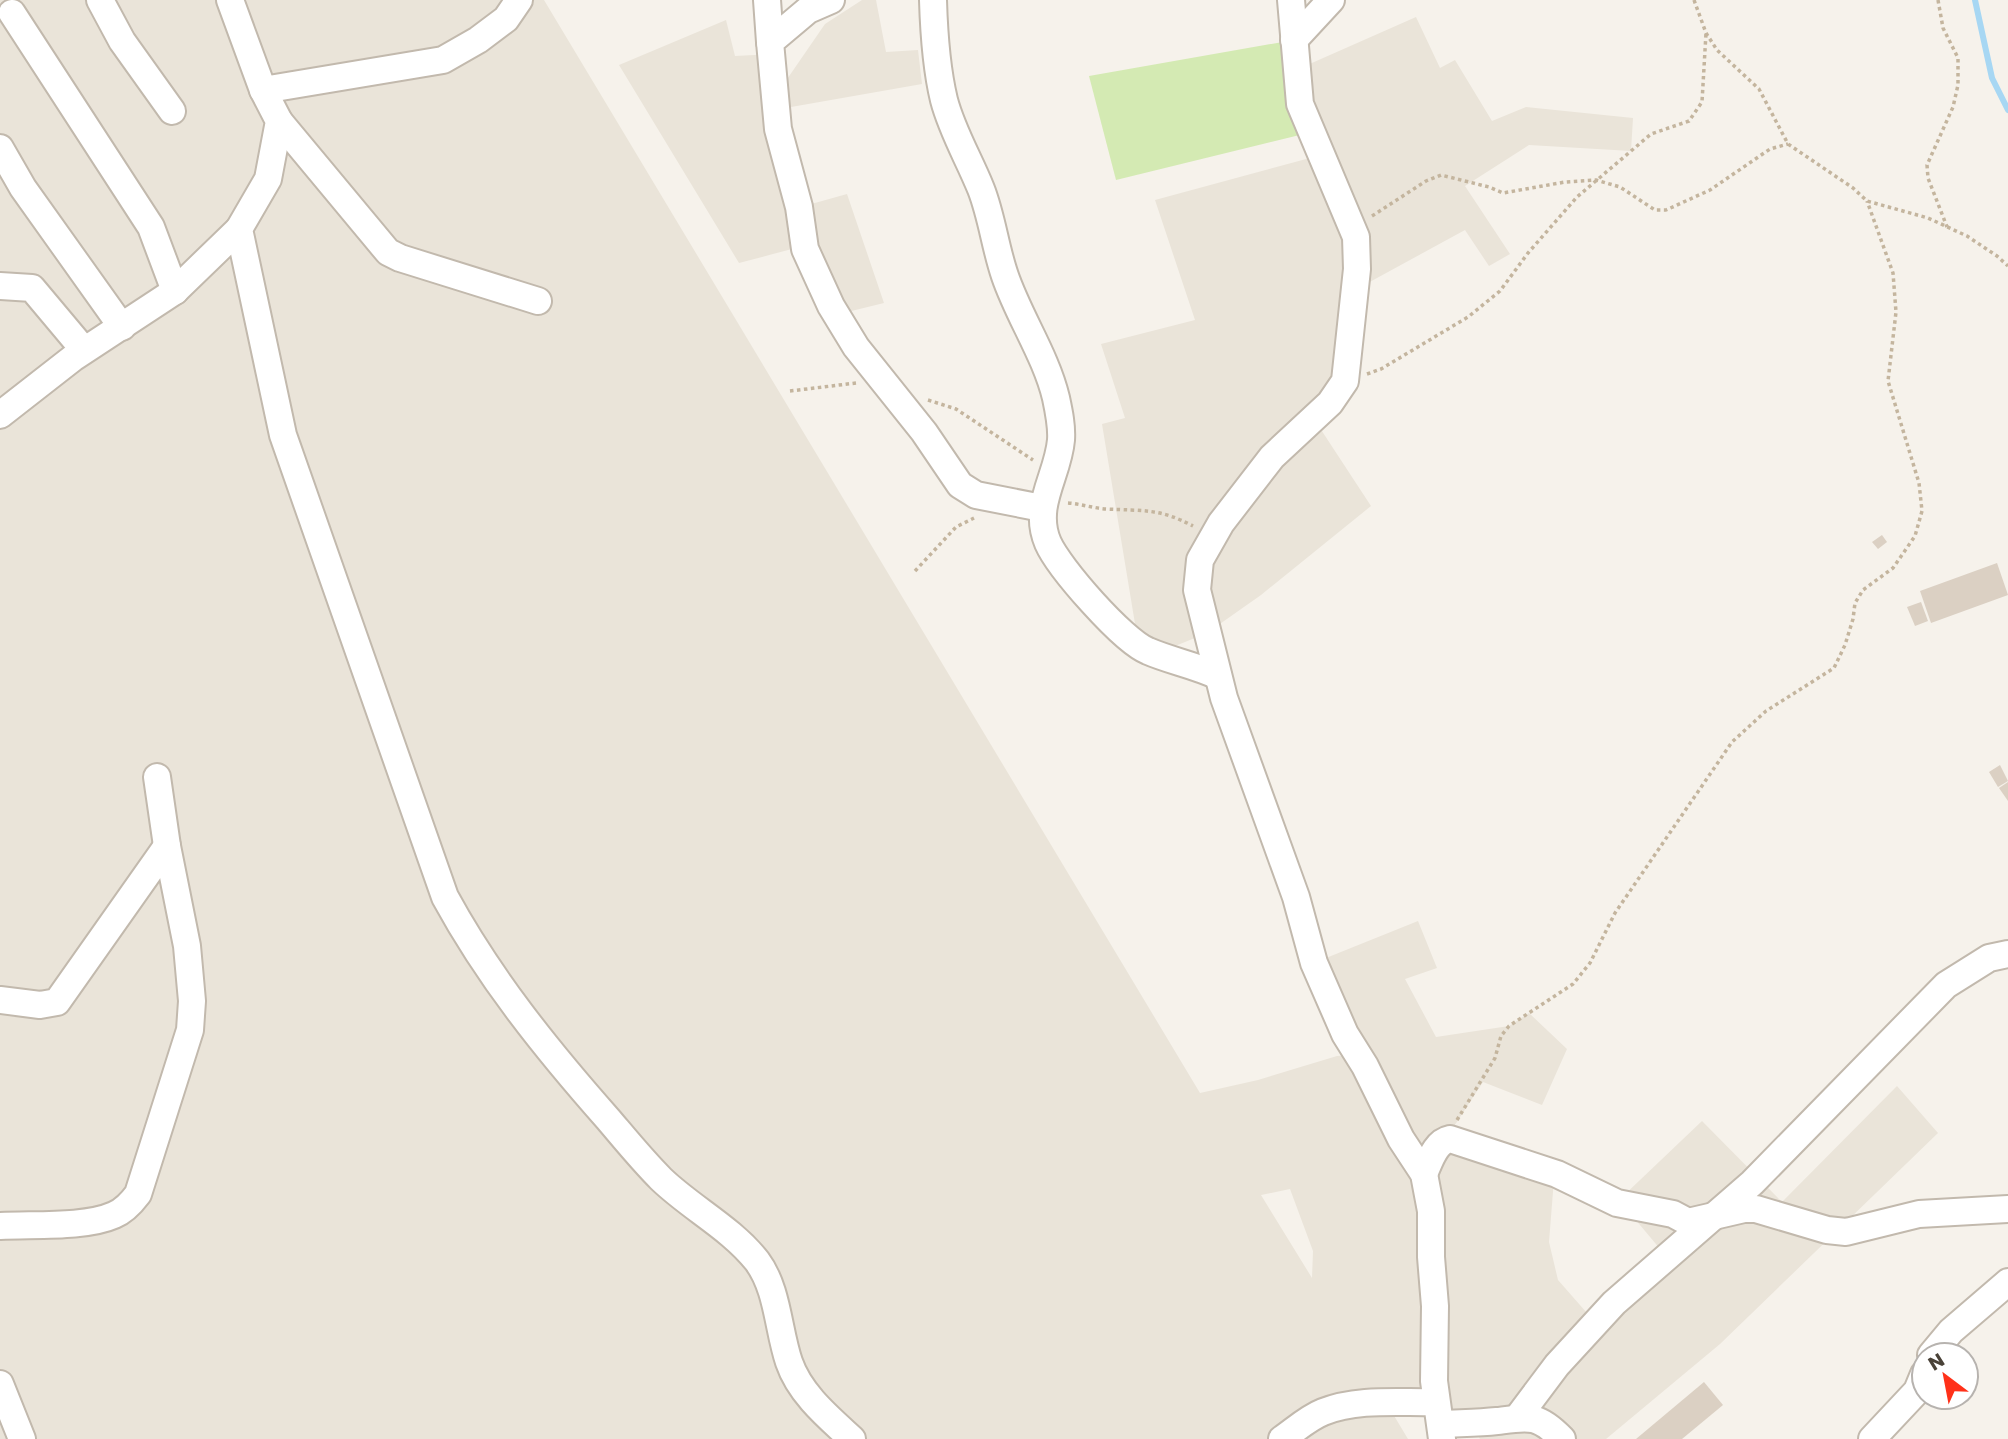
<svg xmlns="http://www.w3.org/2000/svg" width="2008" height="1439" viewBox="0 0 2008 1439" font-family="Poppins,sans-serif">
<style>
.residential{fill:#eae4d9;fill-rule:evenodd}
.green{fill:#d4eab3}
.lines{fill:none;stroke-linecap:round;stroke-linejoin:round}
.stream{stroke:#a7d7f3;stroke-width:6}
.building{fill:#dbd0c3}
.minor-casing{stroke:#c2b9ad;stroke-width:30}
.path{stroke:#c4b59e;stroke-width:3.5;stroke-dasharray:3.5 3.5;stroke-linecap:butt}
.minor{stroke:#fff;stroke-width:26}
</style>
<rect width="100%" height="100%" fill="#f6f2eb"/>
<g class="residential">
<path d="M 0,0 L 544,0 L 1200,1093 L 1258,1080 L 1337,1056 L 1373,1054 L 1352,1030 L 1326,958 L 1418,921 L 1437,968 L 1405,979 L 1436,1037 L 1509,1026 L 1529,1013 L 1567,1049 L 1542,1105 L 1483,1082 L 1445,1140 L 1554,1179 L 1549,1242 L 1558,1280 L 1594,1321 L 1666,1256 L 1619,1200 L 1702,1121 L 1782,1202 L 1897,1086 L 1938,1133 L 1720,1344 L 1606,1439 L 1480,1439 L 1471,1426 L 1442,1434 L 1429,1393 L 1384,1399 L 1408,1439 L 0,1439 ZM 1290,1189 L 1313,1251 L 1312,1278 L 1261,1195 Z"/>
<polygon points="862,0 876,0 886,52 918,50 922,84 774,110 797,208 847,194 884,303 831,316 807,245 739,263 619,65 726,20 735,56 772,54 783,85 825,24"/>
<polygon points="1416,17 1440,68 1455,60 1492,121 1526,107 1633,118 1631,151 1529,145 1465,186 1510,254 1489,266 1465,230 1355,290 1345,381 1314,419 1371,506 1261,595 1207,633 1141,660 1102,424 1125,418 1101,344 1195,320 1155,200 1321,155 1296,70"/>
</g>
<polygon class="green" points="1294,40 1312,132 1116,180 1089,76"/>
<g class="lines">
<polyline class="stream" points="1975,0 1992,78 2008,110"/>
</g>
<g class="building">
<polygon points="1882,535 1887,542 1878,549 1872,542"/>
<polygon points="1997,563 2008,595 1931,623 1920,591"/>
<polygon points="1921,602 1928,621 1915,626 1907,607"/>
<polygon points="2000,765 2008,781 1998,787 1989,772"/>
<polygon points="2008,782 2008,801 1999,788"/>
<polygon points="1704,1382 1723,1405 1682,1439 1636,1439"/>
</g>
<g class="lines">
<g class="minor-casing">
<g id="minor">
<polyline points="100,0 122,41 172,111"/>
<path d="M 230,0 L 263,90 L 279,121 L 268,179 L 239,229 L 283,435 L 445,897 C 489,978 547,1050 608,1119 C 625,1139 642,1160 661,1179 C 691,1208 731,1228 757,1261 C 778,1289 778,1330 789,1362 C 800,1394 828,1417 852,1439"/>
<polyline points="767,0 770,42"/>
<polyline points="831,0 808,10 770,42 778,129 799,207 805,249 831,306 856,347 924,432 960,485 976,495 1042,508"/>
<path d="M 933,0 C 934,34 936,67 944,100 C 952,131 969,159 981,189 C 992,217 995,247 1005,276 C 1019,317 1046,356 1056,398 C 1059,412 1062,426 1061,440 C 1058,476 1032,506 1048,543 C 1059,568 1123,641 1148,651 C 1171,661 1195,665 1218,676"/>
<polyline points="1291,0 1300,104 1356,237 1357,269 1345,381 1330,403 1272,457 1221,523 1200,560 1197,590 1224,698 1296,897 1314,963 1345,1034 1365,1066 1401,1139 1424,1174 1431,1211 1431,1257 1435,1306 1434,1381 1442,1439"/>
<polyline points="12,13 151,227 175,291"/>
<polyline points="1294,40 1331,0"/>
<polyline points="263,90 443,60 478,40 506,19 519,0"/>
<polyline points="279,121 388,252 400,258 538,301"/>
<polyline points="0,148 23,188 122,327"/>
<polyline points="0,286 32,288 84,350"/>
<polyline points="0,415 73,358 175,291 239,229"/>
<polyline points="0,1000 40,1005 57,1002 167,846"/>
<path d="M 1424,1174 C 1430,1161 1435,1142 1450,1139 L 1557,1174 L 1617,1203 L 1673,1214 L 1688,1222 L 1744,1209 L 1756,1209 L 1827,1230 L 1846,1232 L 1919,1214 L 2008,1209"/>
<path d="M 0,1226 C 32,1224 85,1228 114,1215 C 124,1211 132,1202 138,1194 L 190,1030 L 192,1001 L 187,946 L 167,846 L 157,777"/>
<polyline points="1931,1355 1951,1331 2008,1282"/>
<polyline points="0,1384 22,1439"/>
<polyline points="1518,1417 1557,1365 1614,1303 1752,1183 1946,985 1989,958 2008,954"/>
<path d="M 1442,1424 C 1460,1423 1479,1423 1497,1421 C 1529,1417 1538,1414 1562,1439"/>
<path d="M 1282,1439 C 1295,1430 1308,1418 1323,1412 C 1358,1398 1400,1403 1436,1402"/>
<polyline points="1872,1439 1917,1391 1924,1374"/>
</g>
</g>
<g class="path">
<polyline points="1694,0 1706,33 1717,50 1759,89 1788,144 1853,188 1867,201 1928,218 1967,236 1997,256 2008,266"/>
<polyline points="1938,0 1943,28 1958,58 1958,85 1953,107 1927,165 1928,178 1947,227"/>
<polyline points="1372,216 1426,181 1441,175 1489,187 1503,193 1565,182 1596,180 1620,187 1655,210 1666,210 1710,190 1770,149 1788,144"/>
<polyline points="1367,374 1381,369 1468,317 1500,291 1528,253 1577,197 1651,134 1689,121 1702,102 1706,33"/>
<polyline points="790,391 856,383"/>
<polyline points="928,400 956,409 1033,460"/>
<path d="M 1068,503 C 1081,504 1093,508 1106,509 C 1143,511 1159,508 1193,526"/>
<polyline points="915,571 956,527 974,518"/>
<polyline points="1457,1120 1495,1058 1501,1036 1509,1026 1573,984 1590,963 1615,913 1732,742 1766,711 1834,668 1845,645 1853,619 1855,603 1863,590 1893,568 1915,536 1922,511 1919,483 1888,381 1896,312 1893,273 1867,201"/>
</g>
<use href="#minor" class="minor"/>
</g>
<g transform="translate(1945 1376) rotate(328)"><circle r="33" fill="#ffffff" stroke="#b7b3af" stroke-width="2"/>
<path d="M0-5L12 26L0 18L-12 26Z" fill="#ff3119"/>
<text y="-10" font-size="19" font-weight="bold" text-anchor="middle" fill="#4a4238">N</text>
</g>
</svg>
